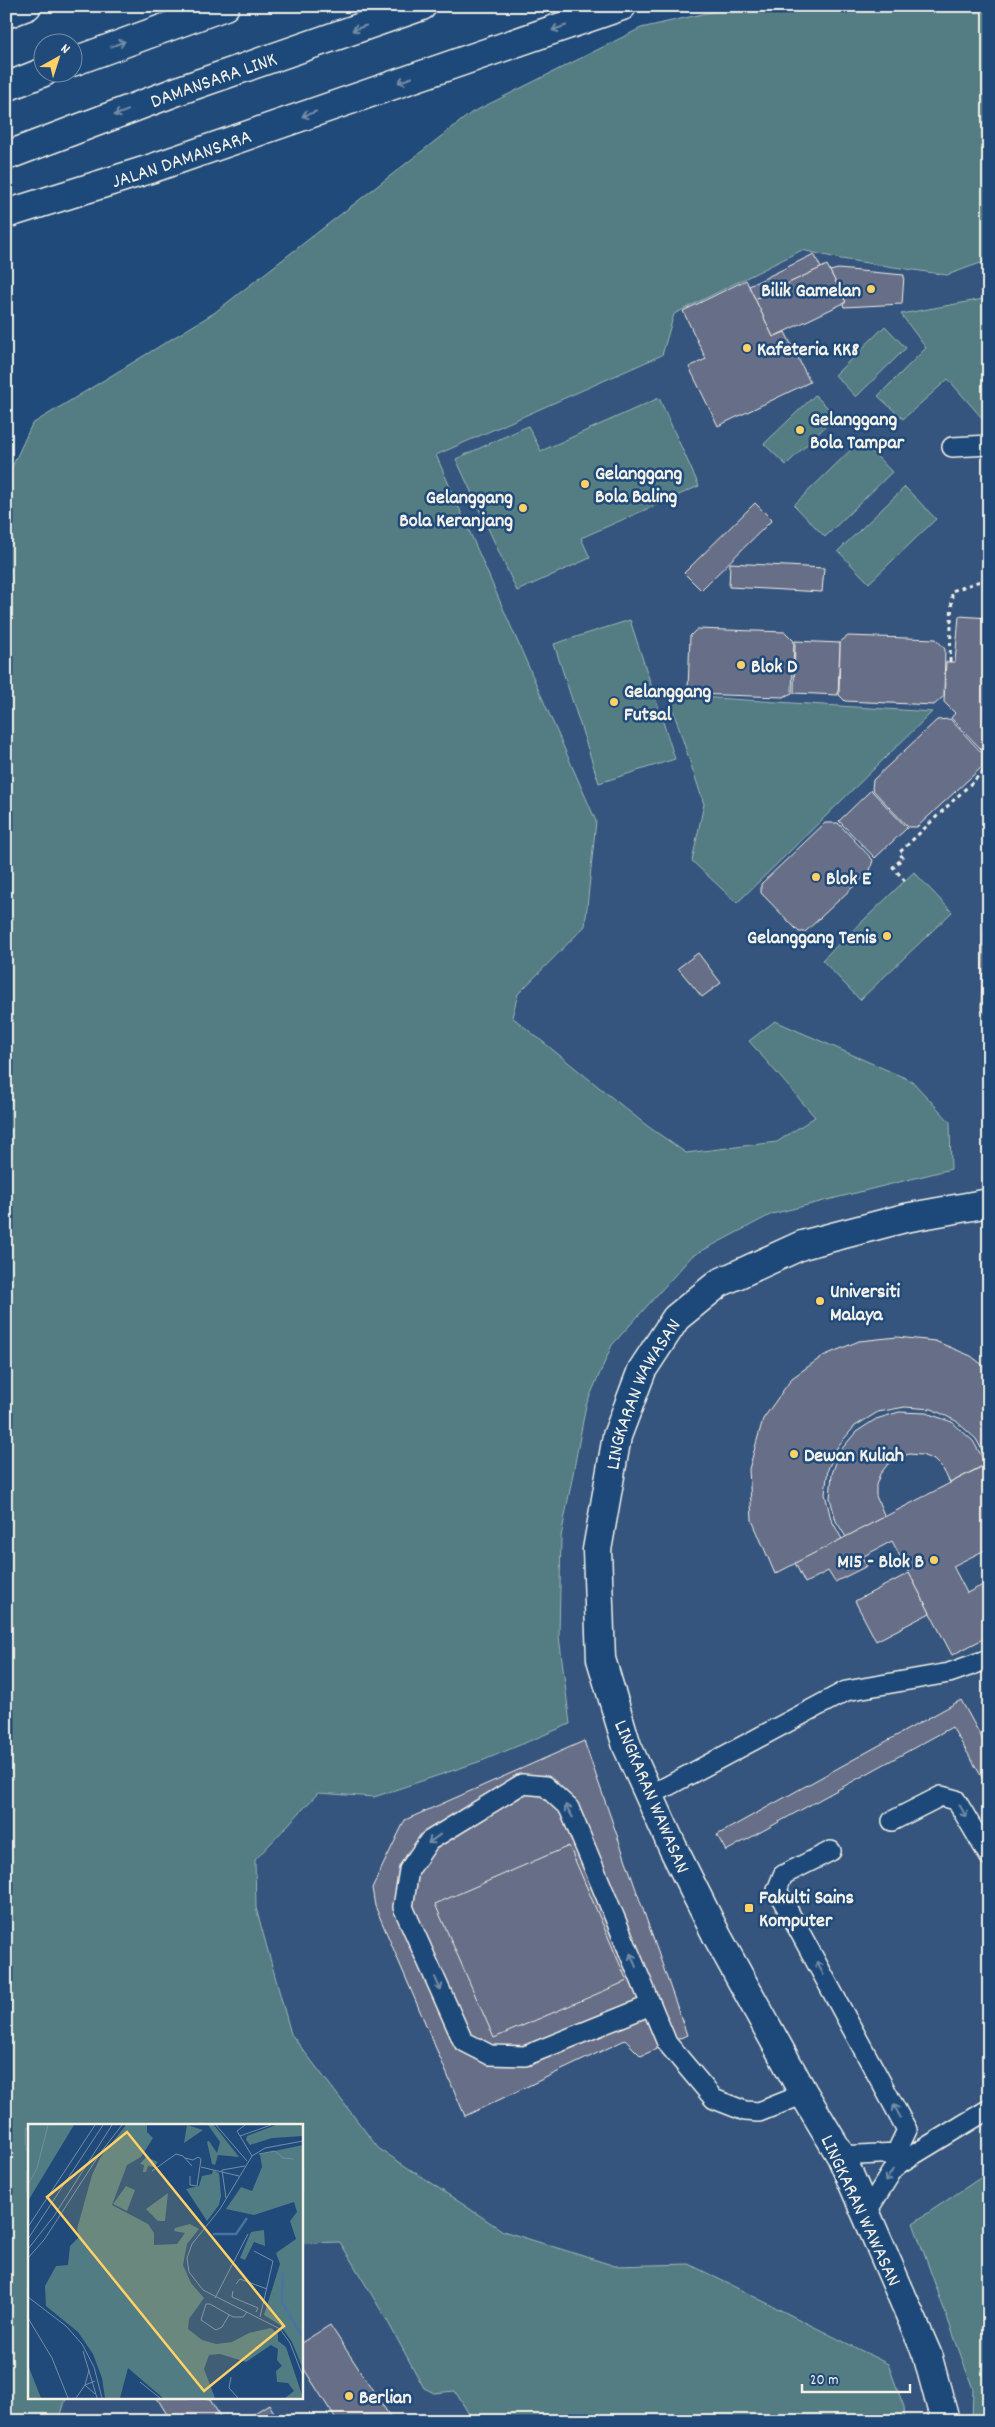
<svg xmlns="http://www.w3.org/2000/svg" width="995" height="2427" viewBox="0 0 995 2427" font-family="Dekko,sans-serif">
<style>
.built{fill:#34557e}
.green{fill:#527c83;stroke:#a3b6b6}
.building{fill:#666e88;stroke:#f4f1e8}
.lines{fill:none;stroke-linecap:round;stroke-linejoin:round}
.lane-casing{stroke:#f4f1e8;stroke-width:22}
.secondary-casing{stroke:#f4f1e8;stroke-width:31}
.primary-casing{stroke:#f4f1e8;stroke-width:31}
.highway-casing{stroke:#f4f1e8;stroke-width:31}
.path{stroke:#f4f1e8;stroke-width:3;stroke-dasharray:4 4;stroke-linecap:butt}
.lane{stroke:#1f4a7a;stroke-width:19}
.secondary{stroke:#1f4a7a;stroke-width:28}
.primary{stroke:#1f4a7a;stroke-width:28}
.highway{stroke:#1f4a7a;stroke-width:28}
.oneway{stroke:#748da6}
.poi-dot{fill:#ffd166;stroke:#1f4a7a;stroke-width:2}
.labels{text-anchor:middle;stroke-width:5;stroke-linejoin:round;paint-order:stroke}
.street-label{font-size:20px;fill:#f4f1e8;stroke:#1f4a7a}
.poi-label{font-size:20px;font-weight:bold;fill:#f4f1e8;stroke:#1f4a7a;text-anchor:start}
.inset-river{fill:none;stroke:#4774a2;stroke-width:2.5}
.inset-road{fill:none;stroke:#748da6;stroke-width:1}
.view{fill:#ffd166;fill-opacity:0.15;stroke:#ffd166;stroke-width:2.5}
.inset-edge{fill:none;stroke:#f4f1e8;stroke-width:2.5}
</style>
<rect width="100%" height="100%" fill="#1f4a7a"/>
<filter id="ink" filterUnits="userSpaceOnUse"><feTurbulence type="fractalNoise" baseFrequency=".02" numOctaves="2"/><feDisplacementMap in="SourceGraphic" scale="10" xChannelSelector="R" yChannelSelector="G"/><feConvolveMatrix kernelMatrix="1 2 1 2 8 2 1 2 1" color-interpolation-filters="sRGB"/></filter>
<g filter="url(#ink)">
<polygon class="built" points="802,250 841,259 947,275 989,260 989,2421 59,2421 66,2398 301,2398 301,2172 377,2148 291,2034 256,1908 255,1860 318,1793 371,1797 570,1724 559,1636 561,1537 586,1405 612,1345 692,1256 772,1214 951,1168 912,1081 775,1021 749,1041 816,1117 777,1142 686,1153 646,1125 512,1017 518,994 585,926 596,821 436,455 662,355 674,314"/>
<g class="green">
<polygon points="737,6 989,6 989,260 947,275 841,259 802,250 674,314 662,355 436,455 596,821 585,926 518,994 512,1017 646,1125 686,1153 777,1142 815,1117 749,1041 775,1021 912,1081 950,1122 951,1169 772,1214 692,1256 612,1345 586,1405 561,1537 559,1636 570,1724 484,1760 374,1797 318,1793 255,1860 256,1908 291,2034 378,2148 503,2231 615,2266 689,2264 888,2364 904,2407 905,2421 473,2421 455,2391 434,2393 424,2388 388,2322 340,2242 301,2243 301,2126 29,2126 29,2398 66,2398 59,2421 6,2421 6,480 32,424 214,313 471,113 641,28"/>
<polygon points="989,298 989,426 948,379 903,419 878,396 926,348 901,314"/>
<polygon points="885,326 906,348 856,397 835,375"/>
<polygon points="815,395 836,416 786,465 764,444"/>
<polygon points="659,398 699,486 581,538 590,558 517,591 456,459 528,426 541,451"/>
<polygon points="861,440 892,472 825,537 794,505"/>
<polygon points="905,487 936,519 869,583 838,551"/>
<polygon points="630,620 675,759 599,783 554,644"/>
<polygon points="668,695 932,712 737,903 692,861 704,804"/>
<polygon points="914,872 952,912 860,1000 822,960"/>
<polygon points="989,2172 989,2421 972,2421 973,2389 913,2223"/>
</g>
<g class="building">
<polygon points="814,254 821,268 755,299 749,286"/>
<polygon points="827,265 846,302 773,337 755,299"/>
<polygon points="838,269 904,275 902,304 844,307 843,304 846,302 830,271"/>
<polygon points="746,280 773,337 785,332 810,382 718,426 689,367 706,359 683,311"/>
<polygon points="755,503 772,520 701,590 684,573"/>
<polygon points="989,539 989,599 986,598"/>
<polygon points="730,563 824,568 822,592 729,587"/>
<polygon points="959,616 989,618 989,750 987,748 983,751 951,718 955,713 944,702 946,662 955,662"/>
<polygon points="697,629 785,632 794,641 792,693 783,697 693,694 688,689 690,636"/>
<polygon points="848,636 936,639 945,649 944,696 934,705 845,701 839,695 840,642"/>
<polygon points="795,641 840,643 838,695 794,693"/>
<polygon points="950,719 982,753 982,767 917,827 908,827 872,789 873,780 937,720"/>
<polygon points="871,790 907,828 875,858 839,821"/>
<polygon points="825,823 838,823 873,860 870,871 805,932 799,932 761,893 761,884"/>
<polygon points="989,919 989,1017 981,1009 984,921"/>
<polygon points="698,953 721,983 702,997 678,968"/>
<polygon points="897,1337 935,1341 971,1356 989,1370 989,1463 976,1439 956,1421 932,1409 905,1407 878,1412 855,1426 838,1446 828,1469 825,1494 831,1519 842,1539 775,1574 752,1520 749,1469 763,1419 792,1378 823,1356 859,1341"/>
<polygon points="899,1412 926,1413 952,1422 973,1441 986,1464 950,1483 943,1469 934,1460 922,1455 909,1454 898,1458 888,1464 880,1474 876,1485 876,1496 885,1517 846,1537 836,1521 830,1498 832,1474 840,1451 856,1432 876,1419"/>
<polygon points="989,1463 989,1548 953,1566 967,1593 989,1582 989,1636 952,1655 892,1541 862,1557 867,1566 835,1582 828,1571 805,1583 795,1563"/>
<polygon points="909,1573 930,1613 876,1641 855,1601"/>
<polygon points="961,1700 989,1751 989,1789 952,1727 726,1851 717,1835"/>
<polygon points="584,1741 687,2035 641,2056 625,2040 465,2116 375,1906 372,1888 405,1820"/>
<polygon points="569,1846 627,1981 494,2038 435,1904"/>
<polygon points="330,2325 393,2421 337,2421 304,2369 301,2371 301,2343"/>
<polygon points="157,2398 209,2398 223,2421 171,2421"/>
<polygon points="269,2404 279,2421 242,2421"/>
<polygon points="77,2414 97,2421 74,2421"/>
</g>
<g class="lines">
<g class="lane-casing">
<g id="lane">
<polyline points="952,447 989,445"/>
<polyline points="649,1796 846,1691 949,1673 989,1659"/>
<polyline points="892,1821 941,1796 956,1800 989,1856"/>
<polyline points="831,1851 783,1875 777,1890 907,2130 896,2153 841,2156"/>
<polyline points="651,2005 525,2056 490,2055 463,2041 403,1907 409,1870 429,1841 522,1784 545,1786 569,1808 667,2043 714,2099 745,2111 759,2112 804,2094"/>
<polyline points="866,2213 894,2168 900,2163 989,2109"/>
</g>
</g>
<g class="secondary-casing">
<g id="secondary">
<path id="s1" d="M 945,2421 L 927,2354 L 841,2156 L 804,2094 L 717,1936 L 673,1848 L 627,1746 L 601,1659 L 597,1550 L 617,1436 L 642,1370 L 676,1318 L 719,1283 L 802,1245 L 905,1218 L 989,1203"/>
</g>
</g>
<g class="primary-casing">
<g id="primary">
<path id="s2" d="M 6,214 L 150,169 L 622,6"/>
</g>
</g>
<g class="highway-casing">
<g id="highway">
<polyline points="6,14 27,6"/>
<polyline points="72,62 225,6"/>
<polyline points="6,87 44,72"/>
<path id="s3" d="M 6,156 L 183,89 L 422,6"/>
</g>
</g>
<g class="path">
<polyline points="950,662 952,591 986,579"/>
<polyline points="905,881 893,867 903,858 899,853 989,766"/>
</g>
<use href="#lane" class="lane"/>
<use href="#secondary" class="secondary"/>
<use href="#primary" class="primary"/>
<use href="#highway" class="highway"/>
</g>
<defs><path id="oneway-shaft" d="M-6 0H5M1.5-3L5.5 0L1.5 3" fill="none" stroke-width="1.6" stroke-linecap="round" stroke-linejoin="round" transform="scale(1.25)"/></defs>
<g class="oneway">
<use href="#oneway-shaft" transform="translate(359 28) rotate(161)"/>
<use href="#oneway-shaft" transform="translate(559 28) rotate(161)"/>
<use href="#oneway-shaft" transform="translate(118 44) rotate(-21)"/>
<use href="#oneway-shaft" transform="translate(405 80) rotate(161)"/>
<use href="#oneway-shaft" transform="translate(121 113) rotate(159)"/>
<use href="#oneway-shaft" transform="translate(309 114) rotate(161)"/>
<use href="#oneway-shaft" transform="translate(569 1811) rotate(-121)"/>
<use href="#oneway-shaft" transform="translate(963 1811) rotate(60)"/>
<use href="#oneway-shaft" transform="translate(434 1839) rotate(144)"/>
<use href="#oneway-shaft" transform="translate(633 1960) rotate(-113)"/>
<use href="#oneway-shaft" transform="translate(820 1968) rotate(-118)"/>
<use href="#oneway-shaft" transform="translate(438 1984) rotate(66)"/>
<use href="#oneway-shaft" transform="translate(897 2111) rotate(-118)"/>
<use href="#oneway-shaft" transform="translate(889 2176) rotate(121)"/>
</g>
</g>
<g class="poi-dot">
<circle cx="871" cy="289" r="5"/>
<circle cx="747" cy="348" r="5"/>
<circle cx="800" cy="430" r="5"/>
<circle cx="585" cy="484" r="5"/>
<circle cx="523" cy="508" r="5"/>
<circle cx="741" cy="665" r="5"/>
<circle cx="614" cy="702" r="5"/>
<circle cx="816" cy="877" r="5"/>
<circle cx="887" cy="936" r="5"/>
<circle cx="820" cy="1301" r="5"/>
<circle cx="794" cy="1454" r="5"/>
<circle cx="934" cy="1560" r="5"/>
<rect x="744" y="1903" width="10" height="10" rx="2.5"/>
<circle cx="349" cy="2396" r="5"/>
</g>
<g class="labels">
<g class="street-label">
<text dy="7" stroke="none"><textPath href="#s3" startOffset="221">DAMANSARA LINK</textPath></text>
<text dy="7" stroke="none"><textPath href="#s2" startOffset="184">JALAN DAMANSARA</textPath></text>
<text dy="7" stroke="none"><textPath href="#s1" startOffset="1112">LINGKARAN WAWASAN</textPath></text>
<text transform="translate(653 1796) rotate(67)" y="7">LINGKARAN WAWASAN</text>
<text transform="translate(862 2210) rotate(65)" y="7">LINGKARAN WAWASAN</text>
</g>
<g class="poi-label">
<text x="861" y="296" text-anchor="end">Bilik Gamelan</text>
<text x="757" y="355">Kafeteria KK8</text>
<text x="810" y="425">Gelanggang<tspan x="810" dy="23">Bola Tampar</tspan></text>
<text x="595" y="479">Gelanggang<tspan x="595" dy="23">Bola Baling</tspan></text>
<text x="513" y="503" text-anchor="end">Gelanggang<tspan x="513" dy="23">Bola Keranjang</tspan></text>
<text x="751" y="672">Blok D</text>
<text x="624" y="697">Gelanggang<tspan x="624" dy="23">Futsal</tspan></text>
<text x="826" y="884">Blok E</text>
<text x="877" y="943" text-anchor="end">Gelanggang Tenis</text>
<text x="830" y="1297">Universiti<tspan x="830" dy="23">Malaya</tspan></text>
<text x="804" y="1461">Dewan Kuliah</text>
<text x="924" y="1567" text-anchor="end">M15 - Blok B</text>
<text x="759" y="1903">Fakulti Sains<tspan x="759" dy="23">Komputer</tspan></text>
<text x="359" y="2403">Berlian</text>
</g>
</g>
<g transform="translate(28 2124)">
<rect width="275" height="275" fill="#1f4a7a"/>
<path d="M 0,1 L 46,1 L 0,77 ZM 98,1 L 119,1 L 119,8 L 125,14 L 113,33 L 99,41 L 84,81 L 120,100 L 126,109 L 126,121 L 149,120 L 157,109 L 146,107 L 147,104 L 162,100 L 171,105 L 159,120 L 155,141 L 163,159 L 176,174 L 161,195 L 160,205 L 174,216 L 188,220 L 204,218 L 221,209 L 243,204 L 250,210 L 250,217 L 258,223 L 275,274 L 257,274 L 266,267 L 260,259 L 249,258 L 248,247 L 254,242 L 249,236 L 250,225 L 243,221 L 218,238 L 192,230 L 181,231 L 176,245 L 187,274 L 135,274 L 100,244 L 92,274 L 77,274 L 74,254 L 65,230 L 50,208 L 18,182 L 17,162 L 28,142 L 40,141 L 42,122 L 51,113 L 49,105 L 64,51 L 72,34 ZM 159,1 L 175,6 L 156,19 ZM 180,1 L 186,1 L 211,33 L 190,31 L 187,41 L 184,40 L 179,18 L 181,17 L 189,29 L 192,18 ZM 248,1 L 275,1 L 275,12 L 244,14 L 222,21 L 218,16 L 219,12 ZM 275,21 L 275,245 L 264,218 L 252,201 L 236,191 L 252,140 L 248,129 L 268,115 L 262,97 L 269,88 L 266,78 L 226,91 L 198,85 L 213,63 L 224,67 L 234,43 L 232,30 ZM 118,33 L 130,38 L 126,43 L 120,42 L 118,48 L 115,48 L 116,41 L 112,40 ZM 185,46 L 191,49 L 193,72 L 191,81 L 179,97 L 158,65 L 171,62 L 174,52 L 184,50 ZM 98,62 L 107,66 L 99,87 L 85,80 ZM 140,69 L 137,97 L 130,97 L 118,85 ZM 236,106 L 237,122 L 226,118 L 217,136 L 212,134 L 223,108 ZM 0,241 L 13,274 L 0,274 Z" fill="#527c83"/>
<path class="inset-river" d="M 185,110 L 208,110 L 219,94M 255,147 L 254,178 L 275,214"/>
<path class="inset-road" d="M 188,1 L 219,37M 217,1 L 209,7 L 224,32M 212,12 L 243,1M 275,17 L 237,24 L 224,32 L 192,85 L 164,120 L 159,134 L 161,148 L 175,166 L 252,205 L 262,219 L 275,252M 231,30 L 247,27 L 255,34 L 266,35M 157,34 L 165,36 L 170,33 L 173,35 L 169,62 L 162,61 L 162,52M 173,43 L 211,52M 124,47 L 148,30 L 155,32 L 164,42M 0,61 L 9,44 L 20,1M 198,74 L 194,46 L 217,42M 0,103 L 67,1M 0,115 L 75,1M 0,125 L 26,92 L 84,1M 226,127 L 245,137 L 232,193M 0,134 L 16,116 L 73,28 L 94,1M 208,160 L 212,155 L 239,165M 205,167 L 204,173 L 230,184 L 228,188M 0,173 L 38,202 L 54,220 L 66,243 L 74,274M 187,174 L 220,110M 201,191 L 194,203 L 188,206 L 173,196 L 178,180 L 182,180 L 205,193 L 215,193 L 219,188M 0,194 L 24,234 L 40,274M 55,227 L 69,274M 61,246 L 57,261 L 67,270M 203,253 L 201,264 L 210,274M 112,258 L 132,274M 48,274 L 57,261 L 67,257"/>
<path class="view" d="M 99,8 L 256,202 L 176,267 L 19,73 Z"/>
<rect width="275" height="275" class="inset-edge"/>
</g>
<rect width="995" height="2427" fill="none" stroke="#1f4a7a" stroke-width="25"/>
<rect x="12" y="12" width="970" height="2402" fill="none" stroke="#f4f1e8" stroke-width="2" filter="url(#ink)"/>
<g transform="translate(58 58) rotate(39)"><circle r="24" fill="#1f4a7a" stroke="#748da6"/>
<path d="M0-4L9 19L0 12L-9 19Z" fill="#ffd166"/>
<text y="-8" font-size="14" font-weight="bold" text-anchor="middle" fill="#f4f1e8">N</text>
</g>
<path d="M802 2384v8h108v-8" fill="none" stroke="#f4f1e8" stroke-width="2.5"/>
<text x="810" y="2384" font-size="15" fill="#f4f1e8" stroke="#1f4a7a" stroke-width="4" paint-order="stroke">20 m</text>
</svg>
